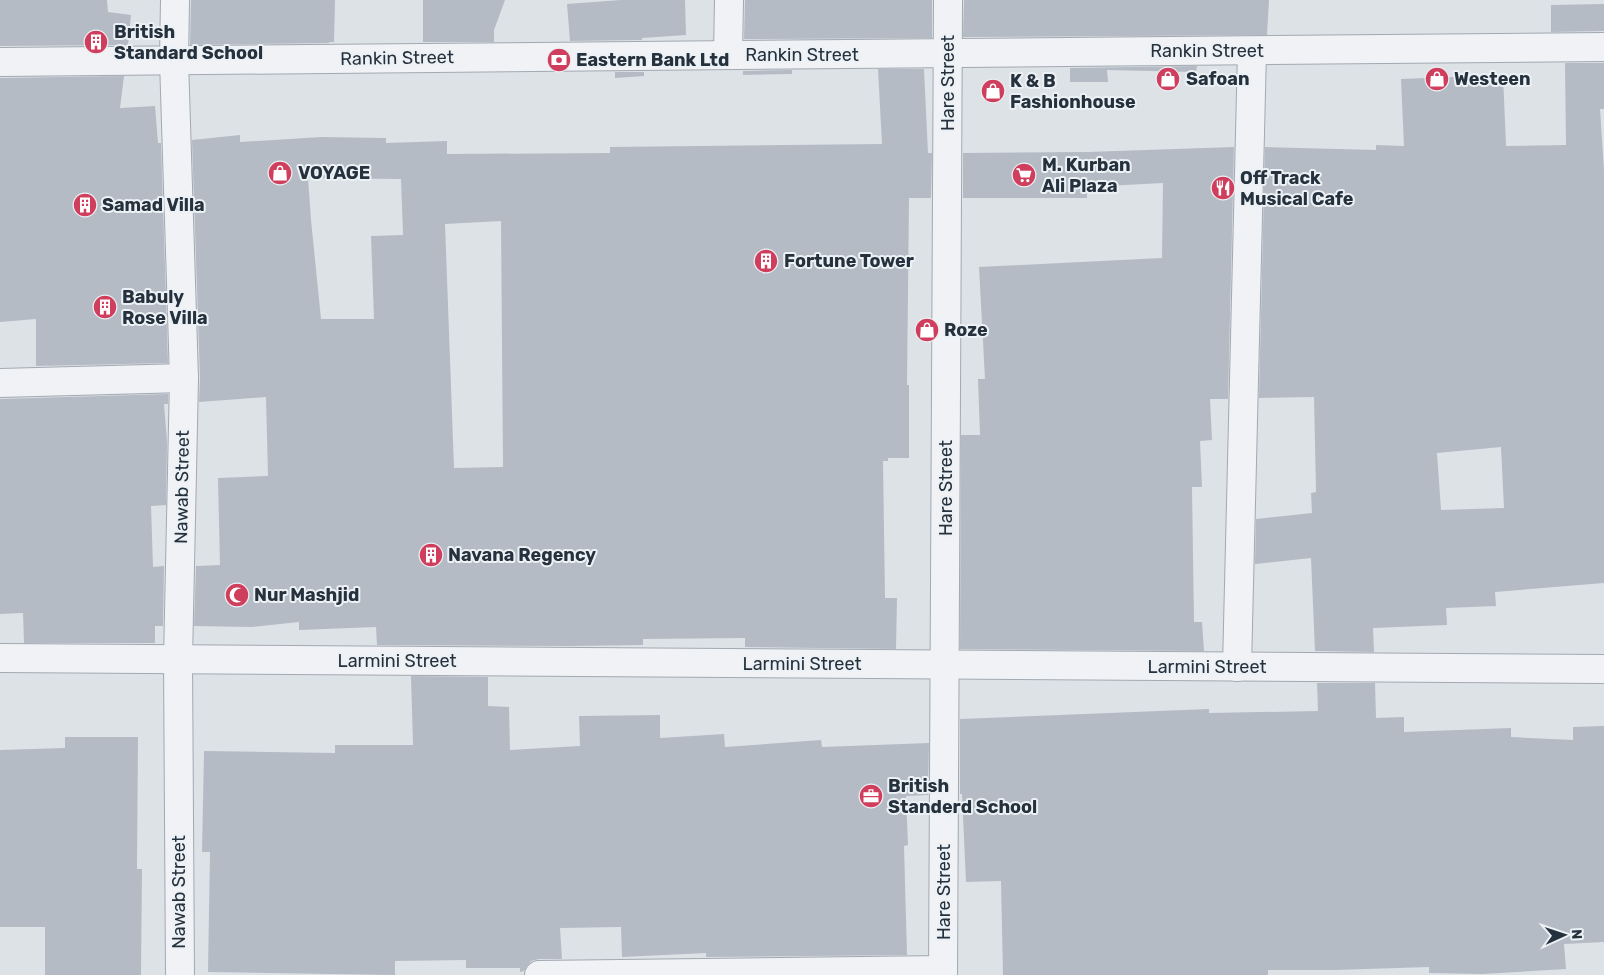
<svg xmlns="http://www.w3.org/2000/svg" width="1604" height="975" viewBox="0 0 1604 975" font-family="Rubik,sans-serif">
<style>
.building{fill:#b4bbc4;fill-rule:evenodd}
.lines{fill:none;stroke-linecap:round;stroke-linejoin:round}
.minor-casing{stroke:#a2a9b1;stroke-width:30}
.minor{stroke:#f0f2f6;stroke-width:28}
.labels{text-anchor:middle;stroke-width:4;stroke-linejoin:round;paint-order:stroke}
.poi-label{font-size:18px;font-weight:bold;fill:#26313e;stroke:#ecf1f5;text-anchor:start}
.street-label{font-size:18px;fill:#26313e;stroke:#ecf1f5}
</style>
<rect width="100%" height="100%" fill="#dde2e7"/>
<g class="building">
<polygon points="0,0 107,0 108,12 131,15 128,45 0,46"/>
<polygon points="191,0 335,0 334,42 329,42 329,43 190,45"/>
<polygon points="423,0 505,0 494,30 494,42 423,42"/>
<polygon points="621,0 685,0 686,35 642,38 642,40 570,41 567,4"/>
<polygon points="745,0 932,0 932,38 744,39"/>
<polygon points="964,0 1269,0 1267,35 963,37"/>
<polygon points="1604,4 1604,31 1551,32 1551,5"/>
<path d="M 1565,63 L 1604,63 L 1604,109 L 1600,109 L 1604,170 L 1604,583 L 1495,592 L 1496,606 L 1446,608 L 1447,625 L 1373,628 L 1374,652 L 1315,651 L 1311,558 L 1255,564 L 1256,519 L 1312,513 L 1311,493 L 1316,492 L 1314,397 L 1259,398 L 1265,147 L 1376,150 L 1376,145 L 1404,146 L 1401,79 L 1503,75 L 1506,146 L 1566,145 ZM 1501,447 L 1504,508 L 1441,510 L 1437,453 Z"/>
<polygon points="1197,66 1196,72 1107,70 1108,82 1070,82 1070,68"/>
<path d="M 878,69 L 924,69 L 928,153 L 932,153 L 931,198 L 909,198 L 907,385 L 909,385 L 909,458 L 888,458 L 888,461 L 883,461 L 885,598 L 897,598 L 896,649 L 745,647 L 745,638 L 643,639 L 643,645 L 572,646 L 377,645 L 376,627 L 299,630 L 299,622 L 252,627 L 194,626 L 196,566 L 220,565 L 218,478 L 268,476 L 266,397 L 199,402 L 200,378 L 192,140 L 240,135 L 240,142 L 321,137 L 386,138 L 386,143 L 447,141 L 447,154 L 610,153 L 610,147 L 882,144 ZM 308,178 L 401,179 L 403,235 L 371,236 L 374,319 L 321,319 L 311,220 ZM 501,221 L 503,467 L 454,468 L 445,224 Z"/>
<polygon points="792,70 792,74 743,75 743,71"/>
<polygon points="615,72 644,72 644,76 615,78"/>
<polygon points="124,76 120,108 155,106 158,143 161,143 168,363 36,366 36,319 0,322 0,78"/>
<polygon points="1234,147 1228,399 1210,399 1212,440 1200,441 1202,487 1192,487 1194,622 1202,622 1204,651 960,649 961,435 980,435 978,379 985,379 979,267 1162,258 1163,183 1087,187 1087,198 963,198 963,153 1087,152"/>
<polygon points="168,394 168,404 164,404 167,442 166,505 151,506 153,567 164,566 163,626 155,626 155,643 24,643 23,613 0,614 0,399"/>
<polygon points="411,676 488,677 488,706 509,707 510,750 580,746 579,716 660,715 660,738 724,734 725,747 821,740 822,747 929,743 928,795 906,796 908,845 904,846 907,955 706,957 706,953 622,957 621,927 560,928 562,959 539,959 531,961 526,967 524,971 520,972 520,968 466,968 466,960 395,961 395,975 208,972 210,852 202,852 204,751 335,753 335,745 413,745"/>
<polygon points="1317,683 1375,683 1376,718 1404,717 1404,732 1511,728 1511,737 1573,740 1573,727 1604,726 1604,942 1564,944 1566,969 1482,974 1429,973 1429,967 1334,970 1268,970 1268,975 1003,975 1001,881 966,882 962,794 960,794 960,719 1209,709 1209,713 1318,711"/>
<polygon points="65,737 138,737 137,869 142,869 141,975 45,975 45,927 0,927 0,750 65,748"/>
</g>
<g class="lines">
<g class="minor-casing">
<g id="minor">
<polyline points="175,0 174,60 184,378 178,660 180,975"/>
<polyline points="729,0 728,54 730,55"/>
<polyline points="0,62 1604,47"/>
<polyline points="0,383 184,378"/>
<polyline points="0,658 1604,669"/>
<polyline points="1237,667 1252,51"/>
<polyline points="539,975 943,970"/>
<polyline points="943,975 948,0"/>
</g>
</g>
<use href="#minor" class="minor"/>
</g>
<defs>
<g id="building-disc" transform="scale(1.25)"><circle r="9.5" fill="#d03e5d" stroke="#ecf1f5"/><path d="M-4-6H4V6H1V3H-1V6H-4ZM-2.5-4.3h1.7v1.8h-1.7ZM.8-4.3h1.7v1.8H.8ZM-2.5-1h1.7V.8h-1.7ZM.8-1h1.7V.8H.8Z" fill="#fff"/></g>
<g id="bank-disc" transform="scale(1.25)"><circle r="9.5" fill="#d03e5d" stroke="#ecf1f5"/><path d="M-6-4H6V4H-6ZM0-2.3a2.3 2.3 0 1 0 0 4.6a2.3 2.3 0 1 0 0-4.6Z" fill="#fff"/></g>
<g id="shop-disc" transform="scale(1.25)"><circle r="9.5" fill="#d03e5d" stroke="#ecf1f5"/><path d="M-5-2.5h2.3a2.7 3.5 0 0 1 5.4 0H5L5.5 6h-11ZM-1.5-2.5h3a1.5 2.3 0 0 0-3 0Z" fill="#fff"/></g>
<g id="supermarket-disc" transform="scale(1.25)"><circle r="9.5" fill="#d03e5d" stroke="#ecf1f5"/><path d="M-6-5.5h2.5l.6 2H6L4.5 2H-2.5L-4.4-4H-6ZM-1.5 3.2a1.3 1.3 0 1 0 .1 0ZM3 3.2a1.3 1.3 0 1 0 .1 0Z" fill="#fff"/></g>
<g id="restaurant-disc" transform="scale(1.25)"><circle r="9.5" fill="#d03e5d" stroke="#ecf1f5"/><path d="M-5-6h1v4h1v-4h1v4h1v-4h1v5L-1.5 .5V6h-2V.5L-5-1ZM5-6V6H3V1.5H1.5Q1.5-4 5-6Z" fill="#fff"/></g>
<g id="mosque-disc" transform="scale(1.25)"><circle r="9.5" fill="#d03e5d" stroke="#ecf1f5"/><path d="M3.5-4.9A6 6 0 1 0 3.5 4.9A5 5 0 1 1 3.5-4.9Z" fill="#fff"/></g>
<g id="office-disc" transform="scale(1.25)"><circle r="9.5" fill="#d03e5d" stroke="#ecf1f5"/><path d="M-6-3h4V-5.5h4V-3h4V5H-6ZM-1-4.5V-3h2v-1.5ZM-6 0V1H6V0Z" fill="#fff"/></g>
</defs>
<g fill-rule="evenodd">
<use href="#building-disc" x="96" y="42"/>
<use href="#bank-disc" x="559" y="60"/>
<use href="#shop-disc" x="1168" y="79"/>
<use href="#shop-disc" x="1437" y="79"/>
<use href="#shop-disc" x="993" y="91"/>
<use href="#shop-disc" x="280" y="173"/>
<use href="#supermarket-disc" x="1024" y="175"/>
<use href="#restaurant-disc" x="1223" y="188"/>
<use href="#building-disc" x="85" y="205"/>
<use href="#building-disc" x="766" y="261"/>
<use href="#building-disc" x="105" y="307"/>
<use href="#shop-disc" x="927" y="330"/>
<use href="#building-disc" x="431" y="555"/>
<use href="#mosque-disc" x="237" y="595"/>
<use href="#office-disc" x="871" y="796"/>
</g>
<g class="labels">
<g class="poi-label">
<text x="114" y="38">British<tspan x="114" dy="21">Standard School</tspan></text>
<text x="576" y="66">Eastern Bank Ltd</text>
<text x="1186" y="85">Safoan</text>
<text x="1454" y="85">Westeen</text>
<text x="1010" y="87">K &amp; B<tspan x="1010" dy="21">Fashionhouse</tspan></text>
<text x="1042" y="171">M. Kurban<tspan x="1042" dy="21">Ali Plaza</tspan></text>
<text x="298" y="179">VOYAGE</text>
<text x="1240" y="184">Off Track<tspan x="1240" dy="21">Musical Cafe</tspan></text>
<text x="102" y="211">Samad Villa</text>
<text x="784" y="267">Fortune Tower</text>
<text x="122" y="303">Babuly<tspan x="122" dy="21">Rose Villa</tspan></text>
<text x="944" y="336">Roze</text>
<text x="448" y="561">Navana Regency</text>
<text x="254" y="601">Nur Mashjid</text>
<text x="888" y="792">British<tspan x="888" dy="21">Standerd School</tspan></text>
</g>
<g class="street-label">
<text x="1207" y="57">Rankin Street</text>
<text x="802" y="61">Rankin Street</text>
<text transform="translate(397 58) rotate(-1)" y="6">Rankin Street</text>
<text transform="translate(948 83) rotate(-90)" y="6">Hare Street</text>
<text transform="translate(182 487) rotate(-89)" y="6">Nawab Street</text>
<text transform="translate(946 488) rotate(-90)" y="6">Hare Street</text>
<text x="397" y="667">Larmini Street</text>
<text x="802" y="670">Larmini Street</text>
<text x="1207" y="673">Larmini Street</text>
<text transform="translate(179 892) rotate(-90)" y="6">Nawab Street</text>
<text transform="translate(944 892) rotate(-90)" y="6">Hare Street</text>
</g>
</g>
<g transform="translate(1564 935) rotate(87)" stroke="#ecf1f5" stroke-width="4" paint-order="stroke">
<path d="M0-4L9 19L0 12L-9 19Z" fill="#26313e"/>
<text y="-8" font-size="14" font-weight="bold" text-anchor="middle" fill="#26313e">N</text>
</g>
</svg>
